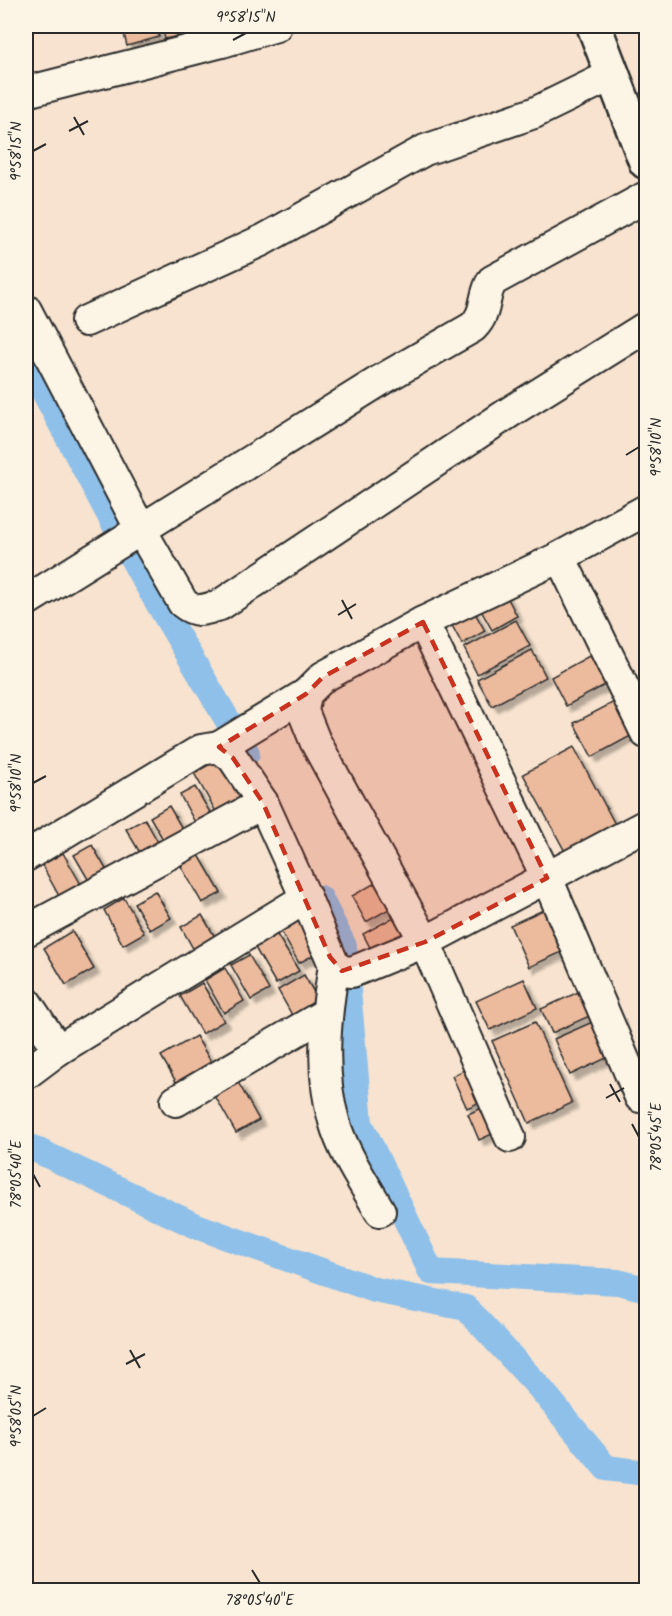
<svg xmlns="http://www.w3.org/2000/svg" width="672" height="1616" viewBox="0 0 672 1616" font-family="Kalam,sans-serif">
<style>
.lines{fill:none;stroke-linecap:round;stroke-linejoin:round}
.canal{stroke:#8ec0ea;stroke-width:26}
.building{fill:#ecba9d;stroke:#2b2b2b;stroke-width:1.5;filter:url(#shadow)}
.minor-casing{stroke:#2b2b2b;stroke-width:34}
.major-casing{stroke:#2b2b2b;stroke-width:38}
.minor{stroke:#fcf5e5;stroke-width:30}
.major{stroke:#fcf5e5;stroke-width:33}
.marked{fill:#c8321e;fill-opacity:0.2;stroke:#c8321e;stroke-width:4.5;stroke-dasharray:12 8;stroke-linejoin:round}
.ticks{fill:none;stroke:#2b2b2b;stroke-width:2}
.neatline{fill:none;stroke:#2b2b2b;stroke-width:2}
.ticks-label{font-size:15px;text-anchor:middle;fill:#2b2b2b}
</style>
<defs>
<filter id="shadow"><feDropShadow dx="5.5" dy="5.5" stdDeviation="1.5" flood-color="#0004"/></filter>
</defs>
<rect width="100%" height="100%" fill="#f7e3cf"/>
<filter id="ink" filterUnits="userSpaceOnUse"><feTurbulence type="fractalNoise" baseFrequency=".0167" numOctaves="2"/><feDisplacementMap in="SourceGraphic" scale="12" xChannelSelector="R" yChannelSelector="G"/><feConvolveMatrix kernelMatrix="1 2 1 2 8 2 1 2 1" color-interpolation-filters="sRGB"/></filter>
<g filter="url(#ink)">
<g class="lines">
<g class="canal">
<polyline points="26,358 138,569 247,753"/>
<polyline points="320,898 344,946 360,1123 431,1272 618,1282 646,1289"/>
<polyline points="26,1145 196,1226 375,1290 466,1308 539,1387 606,1468 646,1473"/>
</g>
</g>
<g class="building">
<polygon points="122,26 156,26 159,37 127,46"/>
<polygon points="162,26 198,26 200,31 165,39"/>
<polygon points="504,591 517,616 492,630 478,605"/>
<polygon points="470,604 485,631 462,644 447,616"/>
<polygon points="516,620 530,646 477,674 464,648"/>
<polygon points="532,650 546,677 492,706 477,679"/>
<polygon points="600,650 616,679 566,706 551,677"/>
<polygon points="620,699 638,732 592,757 574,723"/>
<polygon points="574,747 618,830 568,857 523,774"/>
<polygon points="221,758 246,801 219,817 194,773"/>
<polygon points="195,787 217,824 201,833 180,795"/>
<polygon points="169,806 187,837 168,848 150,817"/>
<polygon points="145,819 164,853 146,863 126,829"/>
<polygon points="92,845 110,876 92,886 74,855"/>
<polygon points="63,853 86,893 64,905 42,865"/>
<polygon points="199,855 221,893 202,903 181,866"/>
<polygon points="384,878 398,904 366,922 352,896"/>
<polygon points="155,891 171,918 150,930 134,903"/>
<polygon points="124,898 144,933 123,945 104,910"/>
<polygon points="554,905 573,947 529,967 510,925"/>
<polygon points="403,912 415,936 375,957 363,934"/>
<polygon points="202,915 221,947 199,959 181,927"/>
<polygon points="302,917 321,951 299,963 280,930"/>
<polygon points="72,931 94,969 66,985 44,948"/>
<polygon points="276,933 299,971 276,984 254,946"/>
<polygon points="249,955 269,990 251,1000 231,965"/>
<polygon points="225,968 244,1001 224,1013 205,980"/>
<polygon points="304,975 322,1006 296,1022 278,990"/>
<polygon points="524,979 537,1008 490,1030 476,1001"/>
<polygon points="202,983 224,1021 202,1034 180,996"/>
<polygon points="585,989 596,1013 552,1033 541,1009"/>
<polygon points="597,1020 613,1055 570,1075 554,1039"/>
<polygon points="535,1022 572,1103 529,1123 492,1041"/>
<polygon points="196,1036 217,1072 182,1092 161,1056"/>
<polygon points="474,1065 489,1098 467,1108 452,1076"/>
<polygon points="238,1082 259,1120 236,1133 215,1096"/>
<polygon points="491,1104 503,1129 479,1140 468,1114"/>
</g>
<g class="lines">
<g class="minor-casing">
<g id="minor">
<polyline points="26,92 222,42 276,26"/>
<path d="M 26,310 L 141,530 L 183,603 C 197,614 203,610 220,605 L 513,410 L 646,327"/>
<polyline points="86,321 263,240 425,150 534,113 614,74"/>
<polyline points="560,557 646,733"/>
<path d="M 26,601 L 381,380 L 473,327 C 488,312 482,298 492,281 L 646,197"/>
<polyline points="423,622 547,878 640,1097"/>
<polyline points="219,747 306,694"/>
<polyline points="26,856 201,750 219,747 233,758 263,803"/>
<polyline points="26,931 263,803 306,898"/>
<path d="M 334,965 C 326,1015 319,1071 334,1121 C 343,1153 364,1183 380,1211"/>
<polyline points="26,1002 58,1050"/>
<polyline points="26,1074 58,1050 306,898 334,965 342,971 352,972 425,942 646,825"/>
<polyline points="176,1101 327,1013"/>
<polyline points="510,1137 425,942 315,741 303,711 306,694 323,677 423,622 560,557 646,510"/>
</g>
</g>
<g class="major-casing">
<polyline id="major" points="594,26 646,162"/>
</g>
<use href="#minor" class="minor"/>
<use href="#major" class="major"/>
</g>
</g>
<path class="marked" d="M 423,622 L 547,878 L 425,942 L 342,971 L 330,957 L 263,803 L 233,758 L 219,747 L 306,694 L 323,677 Z"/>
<path class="ticks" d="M 233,40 L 246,33M 74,117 L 84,135M 69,131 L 88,121M 33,151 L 46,144M 626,455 L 639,447M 342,600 L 352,619M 338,615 L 356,604M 33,783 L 46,776M 610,1084 L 620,1102M 606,1098 L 624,1088M 632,1124 L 639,1137M 33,1174 L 40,1187M 130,1350 L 140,1368M 126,1364 L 145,1354M 33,1416 L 46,1408M 252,1570 L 260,1583"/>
<rect width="672" height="1616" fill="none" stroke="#fcf5e5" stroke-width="66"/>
<rect x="33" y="33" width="606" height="1550" class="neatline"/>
<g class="ticks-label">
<text x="246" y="22">9°58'15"N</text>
<text transform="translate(16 151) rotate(-90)" y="5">9°58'15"N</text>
<text transform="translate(656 447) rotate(-90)" y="5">9°58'10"N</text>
<text transform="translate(16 783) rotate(-90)" y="5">9°58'10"N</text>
<text transform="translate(656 1137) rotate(-90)" y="5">78°05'45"E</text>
<text transform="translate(16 1174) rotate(-90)" y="5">78°05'40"E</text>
<text transform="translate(16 1416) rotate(-90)" y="5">9°58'05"N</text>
<text x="260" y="1605">78°05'40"E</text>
</g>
</svg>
